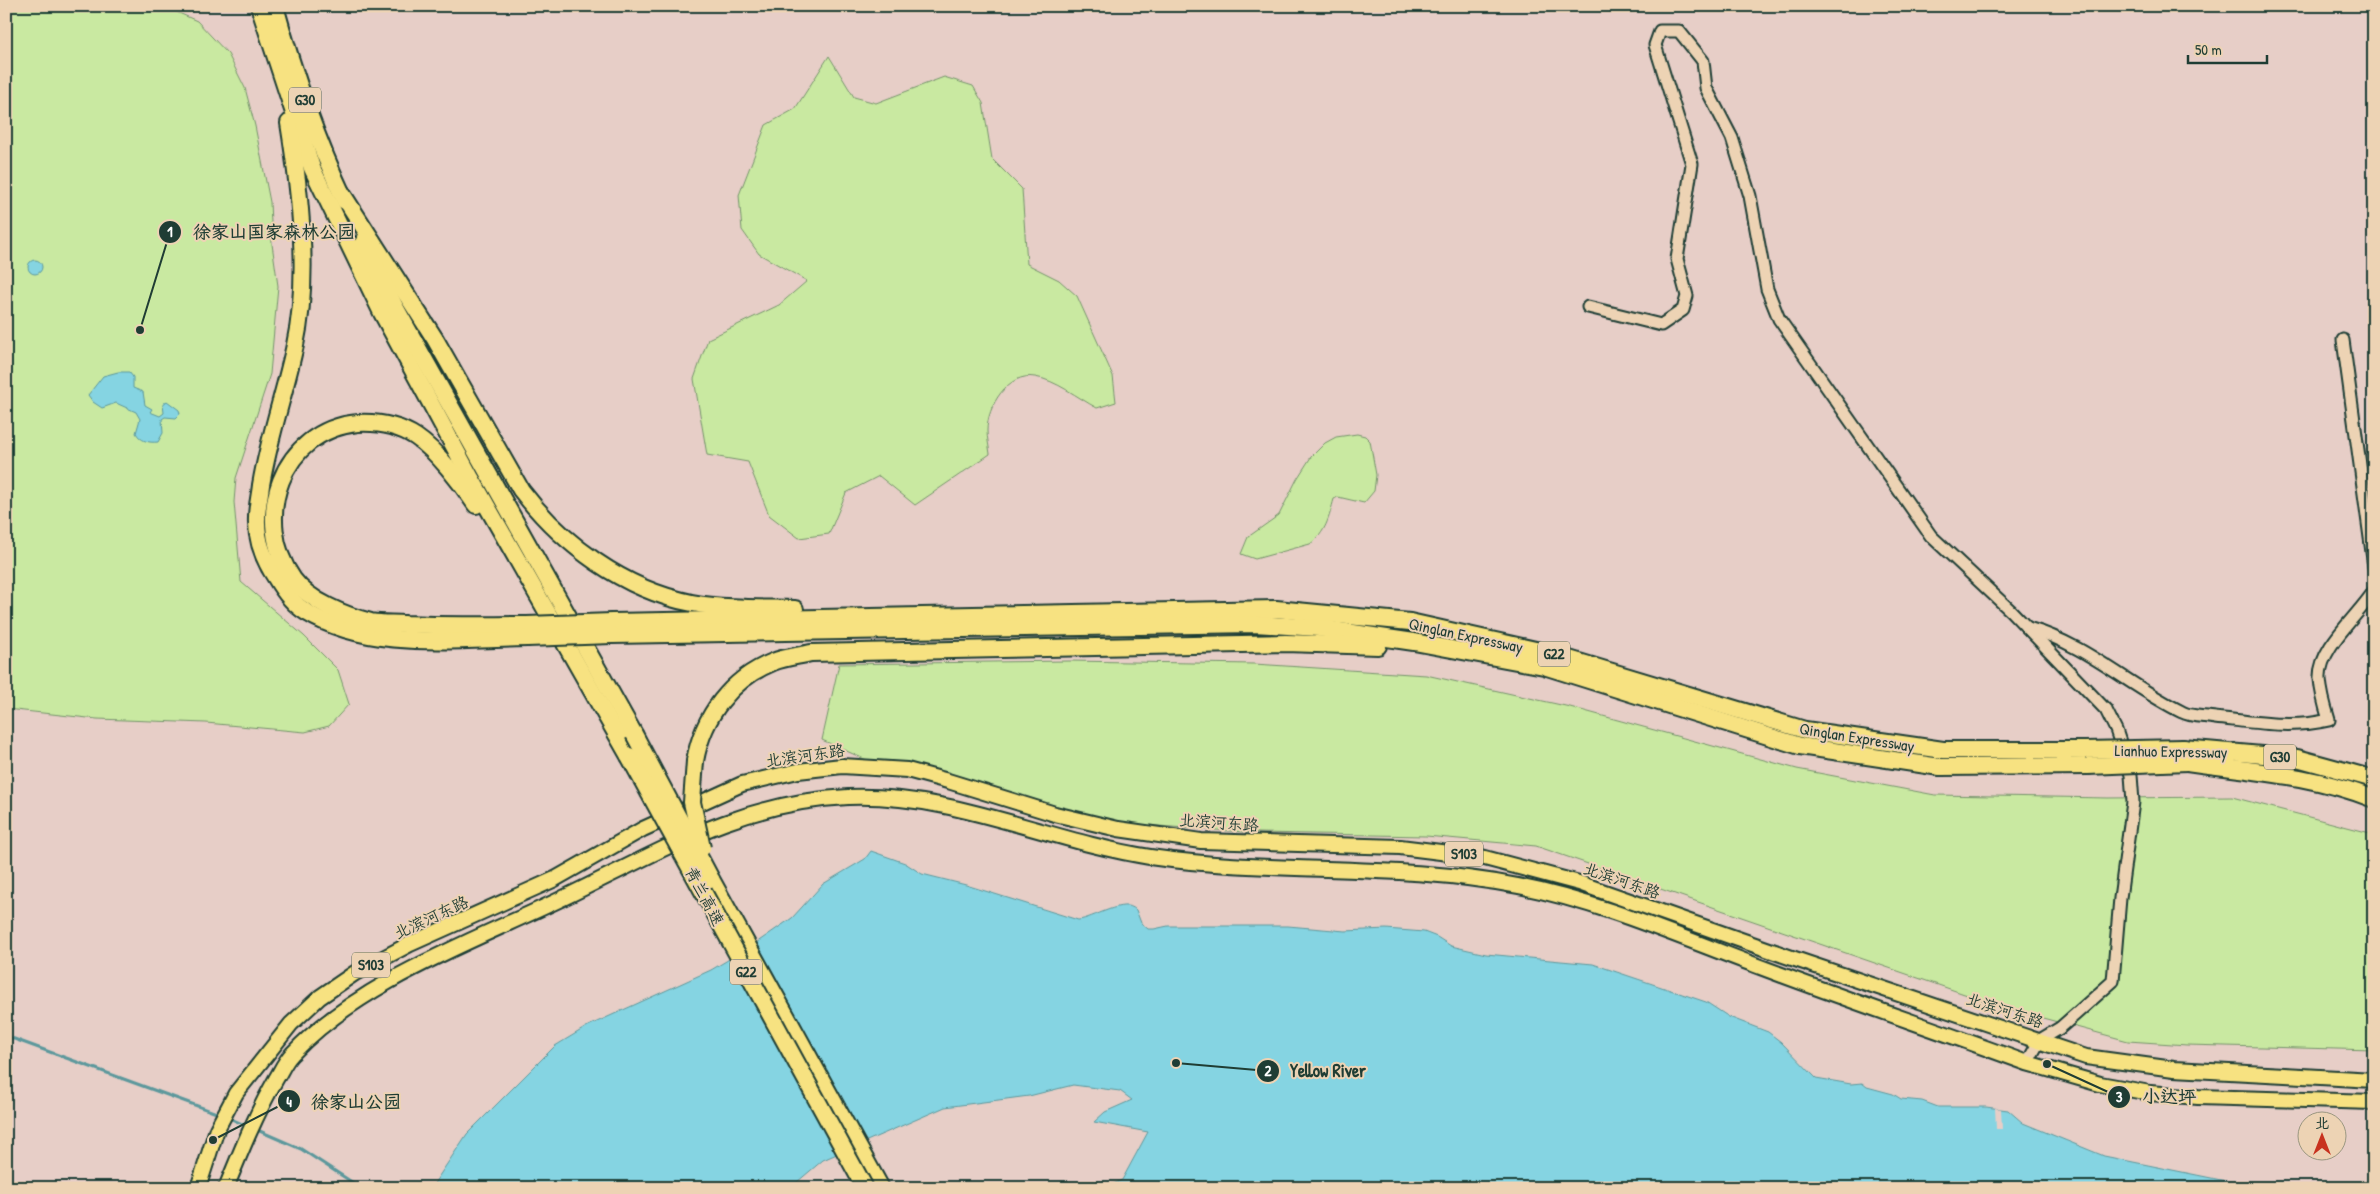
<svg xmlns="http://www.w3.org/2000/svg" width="2380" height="1194" viewBox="0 0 2380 1194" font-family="'Patrick Hand','LXGW WenKai TC',sans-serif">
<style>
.green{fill:#c9e9a1;stroke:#74936a}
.water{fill:#85d4e2;stroke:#5c989c}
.pier{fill:#e7cec7}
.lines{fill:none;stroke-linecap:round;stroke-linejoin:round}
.stream{stroke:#5c989c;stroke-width:3}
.minor-casing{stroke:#1f3d34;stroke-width:15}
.major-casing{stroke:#1f3d34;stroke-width:18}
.highway-casing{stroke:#1f3d34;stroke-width:20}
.minor{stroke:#edd3b4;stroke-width:11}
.major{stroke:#f7e281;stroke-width:14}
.highway{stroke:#f7e281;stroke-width:16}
.highway-bridge-casing{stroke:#1f3d34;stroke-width:20;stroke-linecap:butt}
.highway-bridge{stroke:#f7e281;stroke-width:16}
.labels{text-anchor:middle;stroke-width:4;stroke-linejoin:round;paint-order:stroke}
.shield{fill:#edd3b4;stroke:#5d6a5a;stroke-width:1}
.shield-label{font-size:15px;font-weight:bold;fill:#1f3d34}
.street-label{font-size:16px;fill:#1f3d34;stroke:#edd3b4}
.leader{fill:none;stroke:#1f3d34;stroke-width:2}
.callout-dot{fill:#1f3d34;stroke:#edd3b4;stroke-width:2}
.mark-label{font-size:15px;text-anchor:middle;font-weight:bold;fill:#fff}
.callout-label{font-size:18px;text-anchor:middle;font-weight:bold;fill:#1f3d34;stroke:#edd3b4;stroke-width:4;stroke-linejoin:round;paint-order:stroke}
</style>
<rect width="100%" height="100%" fill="#e7cec7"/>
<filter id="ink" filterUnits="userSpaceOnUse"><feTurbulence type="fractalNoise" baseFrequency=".02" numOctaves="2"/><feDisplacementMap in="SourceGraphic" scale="10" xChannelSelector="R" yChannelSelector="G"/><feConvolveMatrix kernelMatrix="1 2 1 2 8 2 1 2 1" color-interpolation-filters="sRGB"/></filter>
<g filter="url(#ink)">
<g class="green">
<polygon points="6,6 163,6 197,21 228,54 245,88 255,126 270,202 272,244 278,286 270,374 236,478 234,502 241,582 304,636 338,670 349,704 329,726 305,732 206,723 97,719 6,709"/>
<path d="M 829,56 L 854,97 L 876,103 L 944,77 L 973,86 L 983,103 L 992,159 L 1022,189 L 1027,264 L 1059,280 L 1077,296 L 1113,376 L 1116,402 L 1097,408 C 1078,398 1056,380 1035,377 C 1008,372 987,406 987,431 C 987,438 989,446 990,454 L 915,505 L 879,476 L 846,493 L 829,534 L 799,538 L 769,515 L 748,462 L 707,455 L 694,379 L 708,339 L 779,305 L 807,281 L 759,254 L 742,230 L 739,195 L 766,125 L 795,109 Z"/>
<path d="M 1357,434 L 1365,436 L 1370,441 L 1376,475 L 1374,491 L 1364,503 L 1338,497 L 1334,499 C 1329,517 1326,533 1310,544 L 1255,559 L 1241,554 L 1248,537 L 1279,515 L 1297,479 L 1311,457 L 1325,443 L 1336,437 Z"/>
<polygon points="1069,661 1254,664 1426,675 1570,707 1797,769 1935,795 2108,798 2232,797 2374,834 2374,1050 2187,1045 2128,1041 2002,1007 1536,846 1426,836 1259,833 1129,824 983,795 891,771 822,740 839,664"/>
</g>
<g class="water">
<circle cx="35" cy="267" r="7"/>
<path d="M 118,372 L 129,372 L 133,377 L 133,388 L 143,392 L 145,405 L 152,409 L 150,412 L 160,416 L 164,413 L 163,404 L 167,401 L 179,410 L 180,414 L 176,418 L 165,417 L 162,419 L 163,433 L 158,442 C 148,443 141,441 136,433 L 140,419 L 136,412 L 116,403 L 102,408 L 93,402 L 88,395 L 103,376 Z"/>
<path d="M 871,851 L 905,863 L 922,874 L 966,885 L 1078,920 C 1093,919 1124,897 1136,910 L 1141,923 L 1148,929 L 1154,929 L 1168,926 L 1288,926 L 1345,931 L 1386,929 L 1424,932 L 1437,937 L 1451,946 L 1486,954 L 1593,964 L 1706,1002 L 1729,1017 L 1768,1032 L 1781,1042 L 1816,1078 L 1851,1084 L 1862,1083 L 1867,1087 L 1893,1094 L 1901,1099 L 1922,1101 L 1938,1107 L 1986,1107 L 2008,1110 L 2023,1123 L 2104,1156 L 2260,1188 L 1104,1188 L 1122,1180 L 1148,1132 L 1094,1122 L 1105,1112 L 1132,1100 L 1120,1091 L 1073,1085 L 1029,1096 L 945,1107 L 823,1160 L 790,1188 L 431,1188 L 467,1134 L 555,1046 L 588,1026 L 711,970 L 753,945 L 792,918 L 823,884 L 865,859 Z"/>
</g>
<polygon class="pier" points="1995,1108 2001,1109 2002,1129 1996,1129"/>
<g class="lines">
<g class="stream">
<polyline points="6,1036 222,1115"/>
<polyline points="227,1117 249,1127"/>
<polyline points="255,1129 301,1149 361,1188"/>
</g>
<g class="minor-casing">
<g id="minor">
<polyline points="1588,307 1661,325 1683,310 1687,296 1677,259 1692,164 1655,45 1660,31 1679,31 1703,61 1706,88 1732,138 1750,196 1767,289 1779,319 1931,536 2011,611 2106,710 2116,730 2131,775 2133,802 2120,898 2113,981 2060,1028 2040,1040 2027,1063"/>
<polyline points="2343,340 2374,567"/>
<path d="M 2028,628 C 2086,644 2129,686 2182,712 C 2191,717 2205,716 2215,718 C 2254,722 2291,729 2329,720 C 2325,707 2321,693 2320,679 C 2318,648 2359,615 2374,591"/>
</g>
</g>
<g class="major-casing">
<g id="major">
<polyline points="198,1188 217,1129 236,1093 291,1024 320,997 355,973 410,944 555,879 643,829 742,784 798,771 842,766 907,770 948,781 1055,814 1118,829 1201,841 1400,847 1481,857 1579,883 1792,958 2086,1057 2174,1069 2374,1080"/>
<path d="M 226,1188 C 241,1151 256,1114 276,1079 C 281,1071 285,1061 292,1054 C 360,982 471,942 559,900 C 656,854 737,802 848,797 C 954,793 1047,841 1150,857 C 1272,875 1397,862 1518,886 C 1600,902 1677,936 1755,965 C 1845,999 1937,1030 2027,1063 L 2100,1084 L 2150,1093 L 2198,1097 L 2374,1102"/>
</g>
</g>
<g class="highway-casing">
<g id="highway">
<polyline points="259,6 312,168 382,313 471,478 629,756"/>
<path d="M 275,6 C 293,72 316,139 345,201"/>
<path d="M 289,123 C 300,192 310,277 295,345 C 285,392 269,437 261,485 C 260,495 257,507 257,518 C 256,541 264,560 276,578 C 283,590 293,604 306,612 C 370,651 455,639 527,638"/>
<path d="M 341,192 L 435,339 L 521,490 C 562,544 624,590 692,603 C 726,609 760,608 795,609"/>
<polyline points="364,241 394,305 634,734"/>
<path d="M 476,505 C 462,484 437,451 416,437 C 399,426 378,422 358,423 C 281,430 251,519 293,579 C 309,601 345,616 371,622 C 382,624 394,623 405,624 C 446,626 486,625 527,625"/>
<polyline points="612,622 1276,609 1410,622 1549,653 1805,730 1943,750 2085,750"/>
<polyline points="612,635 1255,624 1319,628 1414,642 1544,666 1800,746 1940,767 2088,766"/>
<polyline points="2183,748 2297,758 2374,779"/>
<path d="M 695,761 C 703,716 731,679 773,662 C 785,657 799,656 811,653 L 1286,643 L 1378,646"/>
<path d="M 2187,762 C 2250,771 2314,775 2374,799"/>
<polyline points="711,879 881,1188"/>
</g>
</g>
<use href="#minor" class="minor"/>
<use href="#major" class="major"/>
<use href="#highway" class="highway"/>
<g class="highway-bridge-casing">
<g id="highway-bridge">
<polyline points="527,625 612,622"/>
<polyline points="527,638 612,635"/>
<polyline points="634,734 711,879"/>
<polyline points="2085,750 2183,748"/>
<polyline points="629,756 865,1188"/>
<polyline points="695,761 692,802 702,848"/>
<polyline points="2088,766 2187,762"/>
</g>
</g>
<use href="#highway-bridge" class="highway-bridge"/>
</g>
</g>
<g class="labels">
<g class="shield">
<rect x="289" y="87.5" width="32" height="25" rx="4"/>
<rect x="1538" y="641.5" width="32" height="25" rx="4"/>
<rect x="2264" y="744.5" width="32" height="25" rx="4"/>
<rect x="1445" y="841.5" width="38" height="25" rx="4"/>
<rect x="352" y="952.5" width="38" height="25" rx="4"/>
<rect x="730" y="959.5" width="32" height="25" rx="4"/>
</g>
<g class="shield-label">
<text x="305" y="105">G30</text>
<text x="1554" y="659">G22</text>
<text x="2280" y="762">G30</text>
<text x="1464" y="859">S103</text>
<text x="371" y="970">S103</text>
<text x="746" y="977">G22</text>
</g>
<g class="street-label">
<text transform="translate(1466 635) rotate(12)" y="6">Qinglan Expressway</text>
<text transform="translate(1857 737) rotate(9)" y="6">Qinglan Expressway</text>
<text transform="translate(2171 751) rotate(1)" y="6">Lianhuo Expressway</text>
<text transform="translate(805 755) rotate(-8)" y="6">北滨河东路</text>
<text transform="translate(1219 822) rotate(4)" y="6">北滨河东路</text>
<text transform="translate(1622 880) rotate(19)" y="6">北滨河东路</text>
<text transform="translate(705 896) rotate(62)" y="6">青兰高速</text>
<text transform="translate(431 917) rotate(-25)" y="6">北滨河东路</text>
<text transform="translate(2005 1010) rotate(18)" y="6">北滨河东路</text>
</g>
</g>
<path class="leader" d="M140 330L170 232M1176 1063L1268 1071M2047 1064L2119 1097M213 1140L289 1101"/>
<g class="callout-dot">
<circle cx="140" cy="330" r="5"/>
<circle cx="1176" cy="1063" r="5"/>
<circle cx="2047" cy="1064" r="5"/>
<circle cx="213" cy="1140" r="5"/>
<circle cx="170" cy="232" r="12"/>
<circle cx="1268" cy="1071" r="12"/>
<circle cx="2119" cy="1097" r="12"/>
<circle cx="289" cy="1101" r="12"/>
</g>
<g class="mark-label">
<text x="170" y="237">1</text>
<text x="1268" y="1076">2</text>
<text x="2119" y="1102">3</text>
<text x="289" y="1107">4</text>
</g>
<g class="callout-label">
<text x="274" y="238">徐家山国家森林公园</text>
<text x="1328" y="1077">Yellow River</text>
<text x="2169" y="1103">小达坪</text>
<text x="356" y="1108">徐家山公园</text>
</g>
<rect width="2380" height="1194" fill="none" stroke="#edd3b4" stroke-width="25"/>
<rect x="12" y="12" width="2355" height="1169" fill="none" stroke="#1f3d34" stroke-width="2" filter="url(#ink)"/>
<g transform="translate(2322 1136)"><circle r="24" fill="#edd3b4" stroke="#9b9781"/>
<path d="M0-4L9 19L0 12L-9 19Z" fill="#c8321e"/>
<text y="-8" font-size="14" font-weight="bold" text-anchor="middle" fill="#1f3d34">北</text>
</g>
<path d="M2188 55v8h79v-8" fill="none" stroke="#1f3d34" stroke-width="2.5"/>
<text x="2195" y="55" font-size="15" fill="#1f3d34" stroke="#edd3b4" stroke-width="4" paint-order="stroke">50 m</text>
</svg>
